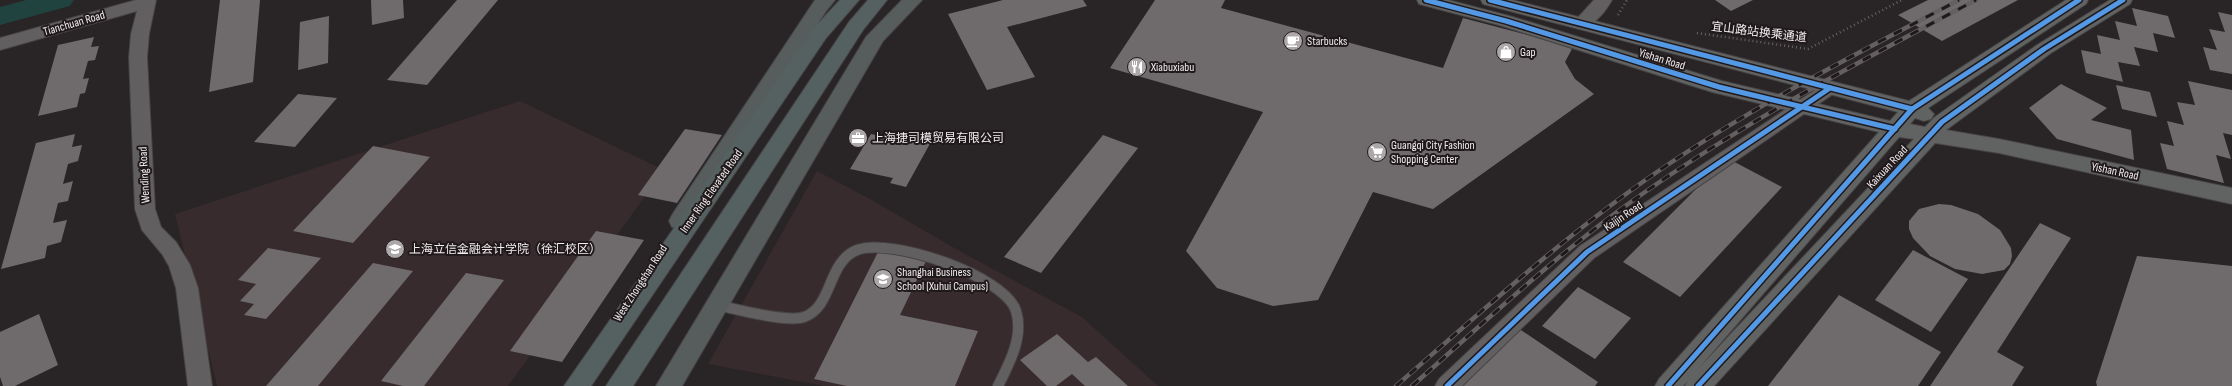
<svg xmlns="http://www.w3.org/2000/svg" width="2232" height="386" viewBox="0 0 2232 386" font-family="'Sofia Sans Condensed','Noto Sans SC',sans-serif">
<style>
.built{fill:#372b2e}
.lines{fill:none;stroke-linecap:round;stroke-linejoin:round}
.river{fill:#20433f;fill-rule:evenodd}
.building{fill:#6f6b6c}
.lane-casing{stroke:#464344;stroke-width:12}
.street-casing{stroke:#464344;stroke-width:2}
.secondary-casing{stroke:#464344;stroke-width:2}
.primary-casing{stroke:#464344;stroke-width:2}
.highway-casing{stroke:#464344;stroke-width:2}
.path{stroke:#666364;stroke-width:2.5;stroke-dasharray:1 3;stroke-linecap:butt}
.lane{stroke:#625f60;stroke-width:10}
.street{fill:#625f60;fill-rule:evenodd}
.secondary{fill:#616363;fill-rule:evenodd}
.primary{fill:#575c5c;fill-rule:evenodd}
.highway{fill:#556161;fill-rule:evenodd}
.rail-casing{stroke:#646060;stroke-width:4.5}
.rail{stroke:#20191b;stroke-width:3;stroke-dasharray:9;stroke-linecap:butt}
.cycleway-casing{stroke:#20191b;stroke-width:8}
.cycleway{stroke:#5399e6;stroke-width:5}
.labels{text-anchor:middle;stroke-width:4;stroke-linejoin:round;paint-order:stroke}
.street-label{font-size:12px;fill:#f2edee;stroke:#20191b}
.poi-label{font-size:12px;fill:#f2edee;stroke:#20191b;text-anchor:start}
</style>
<rect width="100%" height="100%" fill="#292425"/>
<g class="built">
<polygon points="520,101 664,170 508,386 217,386 175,214"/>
<polygon points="817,171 870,199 963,253 1082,317 1158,386 824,386 708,364"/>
</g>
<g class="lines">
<polygon class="river" points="26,0 74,0 70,6 0,25 0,7"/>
</g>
<g class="building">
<polygon points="220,0 260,0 253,82 209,92"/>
<polygon points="371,0 403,0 404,18 372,25"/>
<polygon points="457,0 498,0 427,85 387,80"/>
<polygon points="1003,0 1083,0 1087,6 1007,27 1035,77 987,90 948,14"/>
<polygon points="1155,0 1225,0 1221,8 1443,68 1463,18 1573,47 1565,62 1575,79 1594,94 1433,209 1373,192 1318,300 1273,306 1217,288 1186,251 1263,112 1110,68"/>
<polygon points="1715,0 1753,0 1731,11"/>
<polygon points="1928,0 2018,0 1942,41 1898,15"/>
<polygon points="2132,8 2168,16 2175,38 2153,33 2158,52 2134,47 2140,66 2118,62 2123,82 2086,73 2081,50 2101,54 2097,35 2120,40 2115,21 2137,26"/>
<polygon points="2218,12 2232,15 2232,74 2210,70 2203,47 2217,50 2209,29 2225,32"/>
<polygon points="329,16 328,63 298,70 300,22"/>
<polygon points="94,37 91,47 99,46 95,60 88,61 83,79 89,78 85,93 80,94 77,107 38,116 58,45"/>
<polygon points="2188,81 2232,90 2232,135 2223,133 2231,159 2216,155 2224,183 2167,169 2160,143 2174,146 2167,121 2184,125 2177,102 2195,105"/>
<polygon points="2061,84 2107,108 2091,120 2131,130 2134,160 2057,139 2029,108"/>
<polygon points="2116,85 2150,92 2157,117 2122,109"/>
<polygon points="298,94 337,98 295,147 254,142"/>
<polygon points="685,129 722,135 677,203 638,195"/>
<polygon points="75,134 72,147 82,145 78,161 68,164 63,184 73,181 68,201 58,203 53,223 67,220 61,242 47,246 45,258 1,269 36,143"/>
<polygon points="871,134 913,142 916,137 932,140 906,187 890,183 893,178 850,169"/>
<polygon points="1103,135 1138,148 1041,273 1004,257"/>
<polygon points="373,146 430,157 353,243 293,231"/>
<polygon points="1727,158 1782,187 1680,297 1623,262"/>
<polygon points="1939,204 1951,205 1978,214 2000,230 2011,248 2012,256 2010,264 2004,270 1982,274 1955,269 1930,256 1913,238 1909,229 1909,221 1919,209"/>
<polygon points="2040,223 2071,238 1997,352 2024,367 2012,386 1930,386"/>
<polygon points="596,231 644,240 562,362 510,351"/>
<polygon points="268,248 321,258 266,319 244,315 254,304 240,301 256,284 238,280"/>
<polygon points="879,250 927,259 900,315 978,331 955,386 847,386 814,379"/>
<polygon points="1913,250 1968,279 1931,332 1875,300"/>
<polygon points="2137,256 2232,266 2232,386 2097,386 2096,382"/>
<polygon points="373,263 413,271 318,386 266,386"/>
<polygon points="466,273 504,280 424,386 403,386 381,381"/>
<polygon points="1578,287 1631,318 1595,359 1542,326"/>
<polygon points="1839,295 1941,352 1918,386 1768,386"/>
<polygon points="39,314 58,365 15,386 3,386 0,377 0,332"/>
<polygon points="1518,328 1598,382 1595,386 1458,386"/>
<polygon points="1057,334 1088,362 1096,357 1128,386 1085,386 1072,374 1056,386 1047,386 1020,360"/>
</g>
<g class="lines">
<g class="lane-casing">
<path id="lane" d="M 717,305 C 736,309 787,323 804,317 C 833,307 827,262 857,250 C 891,237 1005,276 1016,311 C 1024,337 1009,364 998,386"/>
</g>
<g class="street-casing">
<g id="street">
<polygon points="136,0 156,0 149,34 147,57 155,209 161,227 176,242 190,265 198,288 212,386 188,386 176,288 169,266 162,254 142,230 135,209 129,57 131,34 137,11 0,50 0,38"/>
<path d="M 1594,0 L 1612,0 C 1605,12 1591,31 1576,27 L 1573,23 Z"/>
<polygon points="1830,82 1836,84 1839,88 1836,92 1594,258 1462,386 1435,386 1439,379 1580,246 1824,84"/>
</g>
</g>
<g class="secondary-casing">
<path id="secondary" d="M 1417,0 L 1448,0 L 1513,17 L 1722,81 L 1890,121 L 1898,112 L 1483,4 L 1481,0 L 1512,0 L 1909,101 L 2066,0 L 2088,0 L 2086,4 L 1928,108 L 1934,114 L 1931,119 L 1924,121 L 1915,118 L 1910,124 L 1925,127 L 1935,117 L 2037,45 L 2110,0 L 2132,0 L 2130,4 L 2051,53 L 1946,130 L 1999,139 L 2232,188 L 2232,204 L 1999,153 L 1935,143 L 1714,386 L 1685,386 L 1688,381 L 1683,386 L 1655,386 L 1659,379 L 1879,132 L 1712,92 L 1499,25 L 1419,4 ZM 1899,137 L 1914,139 L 1698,369 Z"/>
</g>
<g class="primary-casing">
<g id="primary">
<polygon points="815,0 835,0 826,11 688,227 680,229 672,227 669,221 672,215"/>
<polygon points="902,0 922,0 883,41 682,386 656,386 866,37"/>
</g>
</g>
<g class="highway-casing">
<g id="highway">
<polygon points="840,0 859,0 826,38 591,386 564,386 812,30"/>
<polygon points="868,0 887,0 863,30 633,386 606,386 849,22"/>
</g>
</g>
<g class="path">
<polyline points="1618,15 1627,0"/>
<polyline points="1697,33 1808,49 1902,0"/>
</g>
<use href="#lane" class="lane"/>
<use href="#street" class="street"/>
<use href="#secondary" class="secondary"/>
<use href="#primary" class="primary"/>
<use href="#highway" class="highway"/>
<g class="rail-casing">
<g id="rail">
<path d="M 1396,386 C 1481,312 1564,236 1657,172 C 1753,106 1856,54 1959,0"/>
<path d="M 1412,386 C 1479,327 1545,265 1617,212 C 1729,130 1853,65 1976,0"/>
</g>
</g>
<use href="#rail" class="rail"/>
<g class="cycleway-casing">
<g id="cycleway">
<polyline points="1426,0 1506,21 1719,87 1895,129"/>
<polyline points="1490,0 1912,109"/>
<polyline points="1447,386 1587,252 1830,88"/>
<polyline points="1668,386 1912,109 2079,0"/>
<polyline points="1698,386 1942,122 2044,49 2123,0"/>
</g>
</g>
<use href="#cycleway" class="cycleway"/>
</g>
<defs>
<g id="cafe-disc" transform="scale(1)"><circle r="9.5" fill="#aca7a8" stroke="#20191b"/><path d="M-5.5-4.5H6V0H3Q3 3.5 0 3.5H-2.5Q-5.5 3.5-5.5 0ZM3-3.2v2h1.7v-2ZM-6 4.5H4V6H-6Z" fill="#fff"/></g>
<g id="shop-disc" transform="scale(1)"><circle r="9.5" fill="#aca7a8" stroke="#20191b"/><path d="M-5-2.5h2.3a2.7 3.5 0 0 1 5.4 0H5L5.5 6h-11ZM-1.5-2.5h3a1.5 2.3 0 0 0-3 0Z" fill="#fff"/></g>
<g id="restaurant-disc" transform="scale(1)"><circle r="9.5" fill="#aca7a8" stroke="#20191b"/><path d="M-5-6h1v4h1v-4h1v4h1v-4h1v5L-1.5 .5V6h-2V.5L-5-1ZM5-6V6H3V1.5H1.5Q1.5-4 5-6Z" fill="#fff"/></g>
<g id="office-disc" transform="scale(1)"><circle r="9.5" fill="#aca7a8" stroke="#20191b"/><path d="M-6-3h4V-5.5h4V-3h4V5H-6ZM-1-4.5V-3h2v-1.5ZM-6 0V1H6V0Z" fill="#fff"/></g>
<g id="supermarket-disc" transform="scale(1)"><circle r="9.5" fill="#aca7a8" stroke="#20191b"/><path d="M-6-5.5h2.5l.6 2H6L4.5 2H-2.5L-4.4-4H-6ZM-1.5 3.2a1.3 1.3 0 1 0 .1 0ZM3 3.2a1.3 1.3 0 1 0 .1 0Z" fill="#fff"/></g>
<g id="university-disc" transform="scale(1)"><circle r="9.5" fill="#aca7a8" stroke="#20191b"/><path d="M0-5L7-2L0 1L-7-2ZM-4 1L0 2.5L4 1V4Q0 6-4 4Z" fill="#fff"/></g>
</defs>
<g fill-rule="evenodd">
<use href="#cafe-disc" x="1293" y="41"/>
<use href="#shop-disc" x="1506" y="52"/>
<use href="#restaurant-disc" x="1137" y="67"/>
<use href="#office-disc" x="858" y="138"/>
<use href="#supermarket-disc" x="1377" y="152"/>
<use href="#university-disc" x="395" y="249"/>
<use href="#university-disc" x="883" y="279"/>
</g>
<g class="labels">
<g class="street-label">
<text transform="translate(74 23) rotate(-16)" y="4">Tianchuan Road</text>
<text transform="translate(1759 32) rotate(7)" y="4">宜山路站换乘通道</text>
<text transform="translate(1662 59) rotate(17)" y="4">Yishan Road</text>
<text transform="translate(1887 167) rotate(-47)" y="4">Kaixuan Road</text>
<text transform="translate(2115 171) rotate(12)" y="4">Yishan Road</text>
<text transform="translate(144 175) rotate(-93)" y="4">Wending Road</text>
<text transform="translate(711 191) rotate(-55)" y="4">Inner Ring Elevated Road</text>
<text transform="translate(1623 216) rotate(-34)" y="4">Kaijin Road</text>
<text transform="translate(640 283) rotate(-57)" y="4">West Zhongshan Road</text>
</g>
<g class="poi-label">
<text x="1307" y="45">Starbucks</text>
<text x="1520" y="56">Gap</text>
<text x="1151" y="71">Xiabuxiabu</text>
<text x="872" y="142">上海捷司模贸易有限公司</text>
<text x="1391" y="149">Guangqi City Fashion<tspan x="1391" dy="14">Shopping Center</tspan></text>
<text x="409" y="253">上海立信金融会计学院（徐汇校区）</text>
<text x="897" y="276">Shanghai Business<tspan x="897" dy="14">School (Xuhui Campus)</tspan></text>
</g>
</g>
</svg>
